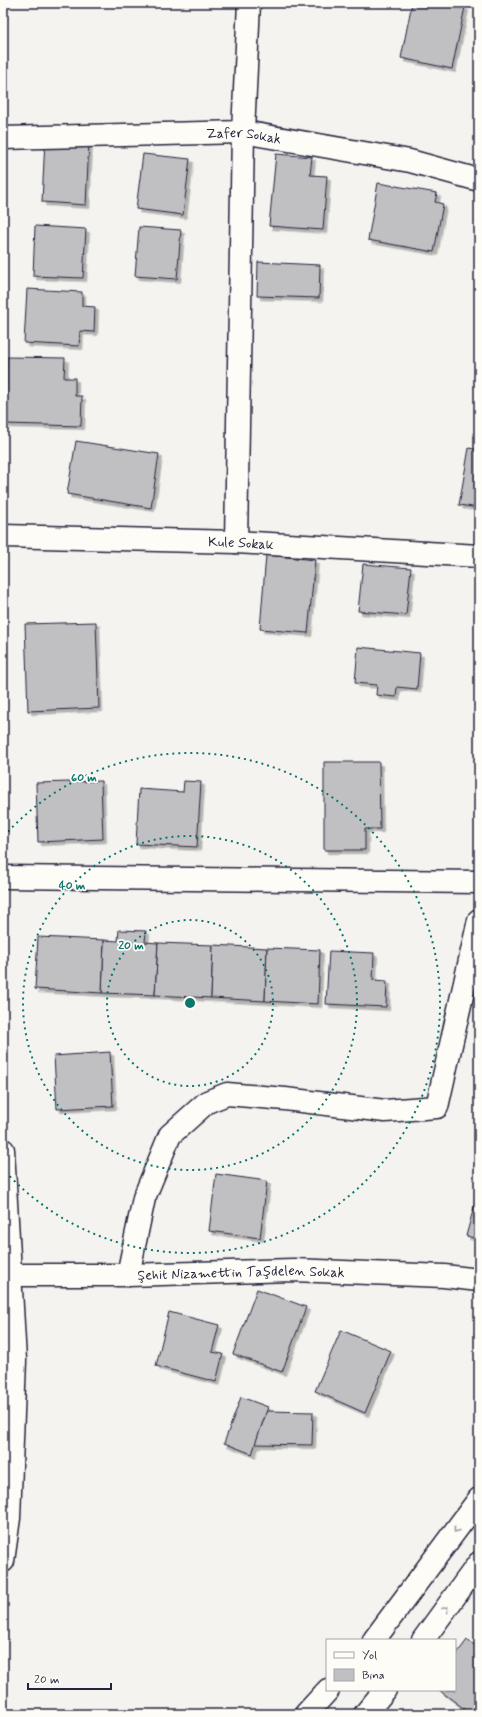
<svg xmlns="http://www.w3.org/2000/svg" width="482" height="1717" viewBox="0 0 482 1717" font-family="Mynerve,sans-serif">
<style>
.building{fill:#c0bfc2;stroke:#22223b;filter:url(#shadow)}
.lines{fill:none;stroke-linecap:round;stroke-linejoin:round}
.minor-casing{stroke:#22223b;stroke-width:25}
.major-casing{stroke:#22223b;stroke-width:25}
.minor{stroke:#fdfcf7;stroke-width:22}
.major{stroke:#fdfcf7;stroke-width:22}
.oneway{stroke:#9a9aa2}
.ring{fill:none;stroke:#0f766e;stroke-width:2;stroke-dasharray:2 4}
.labels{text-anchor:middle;stroke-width:3.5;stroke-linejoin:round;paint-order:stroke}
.street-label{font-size:14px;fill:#22223b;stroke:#fdfcf7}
.centre{fill:#0f766e;stroke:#fdfcf7;stroke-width:2}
.ring-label{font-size:12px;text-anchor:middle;font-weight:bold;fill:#0f766e;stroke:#fdfcf7;stroke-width:3.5;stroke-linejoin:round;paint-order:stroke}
</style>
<defs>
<filter id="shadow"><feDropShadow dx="3.5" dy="3.5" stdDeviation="0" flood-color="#0004"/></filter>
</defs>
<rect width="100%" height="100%" fill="#f4f3ef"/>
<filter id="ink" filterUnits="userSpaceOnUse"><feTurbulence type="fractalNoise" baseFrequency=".025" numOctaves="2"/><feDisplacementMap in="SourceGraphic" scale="8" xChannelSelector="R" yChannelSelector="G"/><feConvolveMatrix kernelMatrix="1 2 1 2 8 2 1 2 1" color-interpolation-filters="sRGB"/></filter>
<g filter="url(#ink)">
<g class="building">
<polygon points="412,3 445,3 465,7 452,69 401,58"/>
<polygon points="45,139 89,142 86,205 42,202"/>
<polygon points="143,154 190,159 183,215 136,209"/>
<polygon points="276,154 312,157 310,175 327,176 323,230 269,226"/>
<polygon points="378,183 437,193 435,202 443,204 434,252 368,240"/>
<polygon points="35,226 86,229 83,278 33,276"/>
<polygon points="139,227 181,230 177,279 135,276"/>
<polygon points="258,262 320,265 319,298 257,296"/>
<polygon points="27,289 82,292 82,306 95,307 94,332 80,331 79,346 24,343"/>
<polygon points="7,357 65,358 64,378 75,378 75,396 82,396 81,426 6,424"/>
<polygon points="76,441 159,454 151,508 67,494"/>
<polygon points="469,448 479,450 479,508 459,505"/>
<polygon points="266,555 315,560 308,633 260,629"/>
<polygon points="363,564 411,568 406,615 358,611"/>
<polygon points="96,622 99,708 28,711 25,624"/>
<polygon points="358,647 420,653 417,689 397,687 396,697 376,695 377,685 355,683"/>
<polygon points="324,762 379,762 380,829 365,829 365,850 324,850"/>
<polygon points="101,781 103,839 38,842 36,783"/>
<polygon points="184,781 201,782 197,847 136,844 139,789 183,792"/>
<polygon points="119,930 146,931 145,942 158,943 155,995 102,993 104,940 118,941"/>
<polygon points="38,937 104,940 102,993 35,989"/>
<polygon points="158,943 213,945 211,998 155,995"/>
<polygon points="213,945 267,948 265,1001 211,998"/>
<polygon points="267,948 320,950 318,1004 265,1001"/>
<polygon points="329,951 374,953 373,980 387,981 386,1007 326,1004"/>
<polygon points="110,1052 113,1106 57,1109 54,1056"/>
<polygon points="216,1174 267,1181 260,1238 209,1231"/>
<polygon points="479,1189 479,1239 466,1236"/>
<polygon points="257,1289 306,1307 282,1372 233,1354"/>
<polygon points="169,1312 219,1325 212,1352 223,1354 216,1382 156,1366"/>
<polygon points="341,1330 391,1351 365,1413 315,1391"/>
<polygon points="241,1397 268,1407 252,1454 224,1443"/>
<polygon points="267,1411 313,1412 312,1445 255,1444"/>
<polygon points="467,1640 479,1648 479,1704 471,1714 439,1690 455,1690 455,1656"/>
</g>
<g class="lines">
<g class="minor-casing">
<g id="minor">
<path id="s1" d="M 3,138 L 243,132 L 410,161 L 479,180"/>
<path id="s2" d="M 3,536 L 236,542 L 479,556"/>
<polyline points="236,542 243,132 249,3"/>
<polyline points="3,877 479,882"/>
<polyline points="3,1150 15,1360 9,1518 3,1561"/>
<path id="s3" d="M 3,1275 L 128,1275 L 293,1270 L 444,1276 L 479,1280"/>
<polyline points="128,1275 144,1198 170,1135 207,1102 227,1094 285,1099 385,1111 437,1107 479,920"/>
</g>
</g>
<g class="major-casing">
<g id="major">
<polyline points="374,1640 479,1499"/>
<polyline points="423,1640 479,1563"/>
<polyline points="306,1714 328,1690"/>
<polyline points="365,1714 385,1690"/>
</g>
</g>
<use href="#minor" class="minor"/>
<use href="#major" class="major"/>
</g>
<defs><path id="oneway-chevron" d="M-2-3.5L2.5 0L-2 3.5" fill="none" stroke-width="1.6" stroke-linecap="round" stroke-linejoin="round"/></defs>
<g class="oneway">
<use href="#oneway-chevron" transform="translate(456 1530) rotate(127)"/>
<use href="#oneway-chevron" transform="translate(446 1609) rotate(-53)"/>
</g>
</g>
<g class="ring">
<circle cx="190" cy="1003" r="83"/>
<circle cx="190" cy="1003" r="167"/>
<path d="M4 836A250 250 0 1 1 4 1170"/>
</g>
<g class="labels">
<g class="street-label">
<text dy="5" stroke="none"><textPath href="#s1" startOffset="241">Zafer Sokak</textPath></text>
<text dy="5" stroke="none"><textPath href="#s2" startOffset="238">Kule Sokak</textPath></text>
<text dy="5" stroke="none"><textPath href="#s3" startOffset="238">Şehit Nizamettin Taşdelen Sokak</textPath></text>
</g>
</g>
<circle cx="190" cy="1003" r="6" class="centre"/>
<g class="ring-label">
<text x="84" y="781">60 m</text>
<text x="72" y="889">40 m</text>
<text x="131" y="949">20 m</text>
</g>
<rect width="482" height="1717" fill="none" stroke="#fdfcf7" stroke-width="16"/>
<rect x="8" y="8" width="466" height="1701" fill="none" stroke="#22223b" stroke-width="1.5" filter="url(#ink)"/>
<rect x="326" y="1639" width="130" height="52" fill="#fdfcf7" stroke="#a5a5ac"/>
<rect x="334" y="1652" width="20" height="6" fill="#fdfcf7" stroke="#a5a5ac"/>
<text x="362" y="1659" font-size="12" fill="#22223b">Yol</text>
<rect x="334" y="1669" width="20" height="12" fill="#c0bfc2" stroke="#a5a5ac"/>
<text x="362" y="1679" font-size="12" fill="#22223b">Bina</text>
<path d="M28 1683v6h83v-6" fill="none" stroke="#22223b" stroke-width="2"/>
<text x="34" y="1683" font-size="12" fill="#22223b" stroke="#fdfcf7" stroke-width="3" paint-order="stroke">20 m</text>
</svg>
